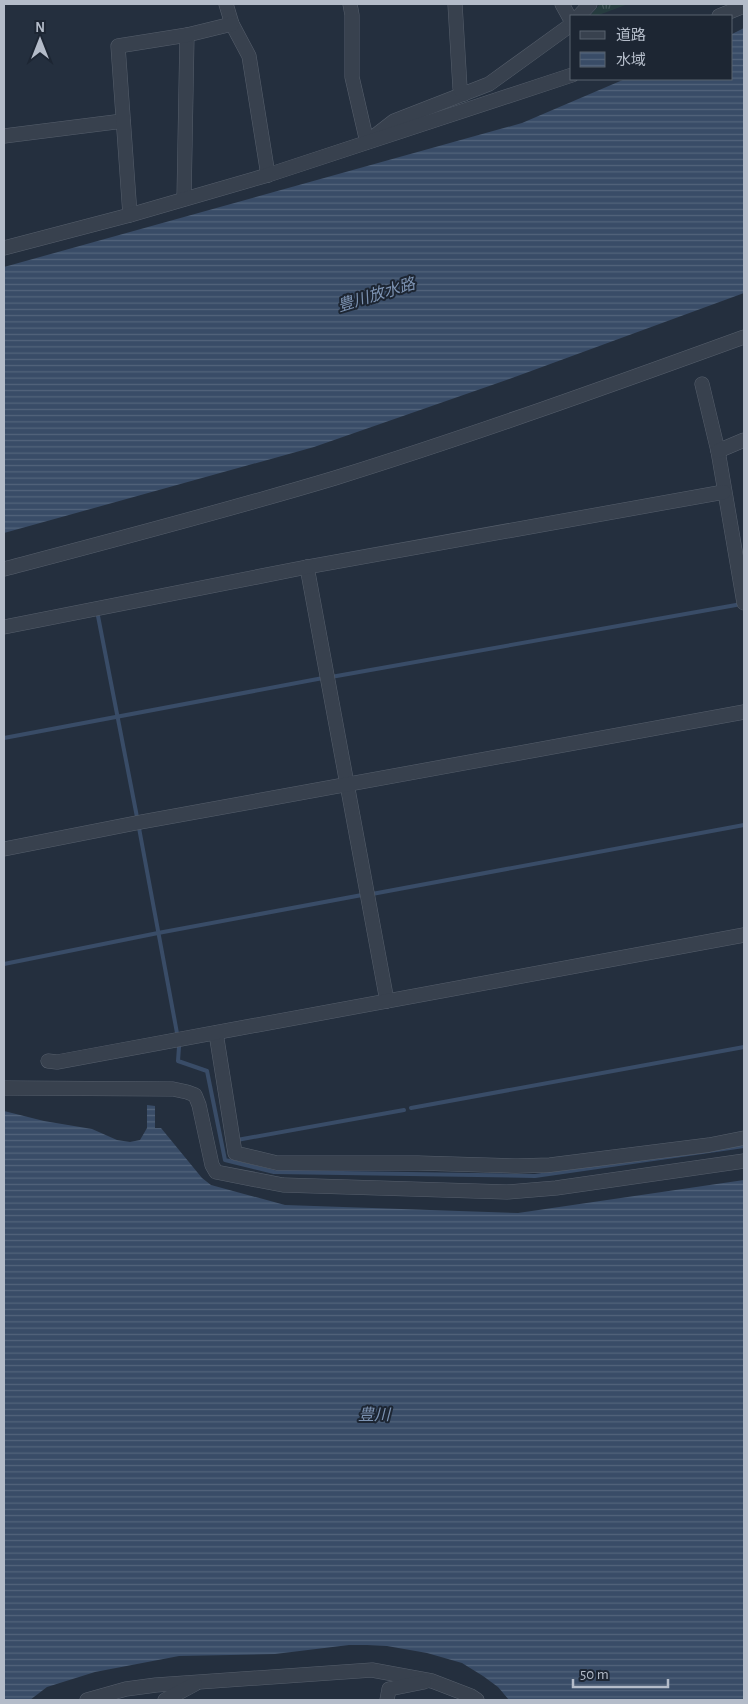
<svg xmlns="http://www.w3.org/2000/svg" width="748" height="1704" viewBox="0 0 748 1704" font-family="'Alegreya Sans','Noto Sans JP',sans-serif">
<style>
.park{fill:url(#park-tufts)}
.water{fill:url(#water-rules)}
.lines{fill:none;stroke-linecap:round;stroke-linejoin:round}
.stream{stroke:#394c67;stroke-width:4}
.minor-casing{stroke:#565f6c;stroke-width:15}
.minor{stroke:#38414e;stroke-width:14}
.labels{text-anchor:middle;stroke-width:4;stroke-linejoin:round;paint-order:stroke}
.water-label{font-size:16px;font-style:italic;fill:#7c92b1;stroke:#1d2633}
</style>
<defs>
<pattern id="park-tufts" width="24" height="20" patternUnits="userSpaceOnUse" patternTransform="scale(1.25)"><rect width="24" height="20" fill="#263c3f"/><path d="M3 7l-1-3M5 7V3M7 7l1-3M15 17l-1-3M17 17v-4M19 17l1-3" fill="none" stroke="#435659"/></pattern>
<pattern id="water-rules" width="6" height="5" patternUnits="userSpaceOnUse" patternTransform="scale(1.25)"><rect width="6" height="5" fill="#394c67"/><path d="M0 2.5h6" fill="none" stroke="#53647b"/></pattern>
</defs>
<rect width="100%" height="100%" fill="#242f3e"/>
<polygon class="park" points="600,4 628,4 596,16 590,16"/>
<g class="water">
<polygon points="744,28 744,293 512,378 314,447 4,533 4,267 522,123 625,79 732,79 732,34"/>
<polygon points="147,1105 155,1106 155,1128 161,1128 202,1178 211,1185 285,1205 518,1213 744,1180 744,1700 509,1700 498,1687 483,1676 462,1663 427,1653 387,1646 367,1645 349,1645 275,1654 179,1656 95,1672 47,1687 30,1700 4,1700 4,1111 44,1121 92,1129 117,1140 130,1142 140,1140 147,1128"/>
</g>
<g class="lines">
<g class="stream">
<polyline points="98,616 137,817"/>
<polyline points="331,677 736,605"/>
<polyline points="4,738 323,678"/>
<polyline points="139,828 177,1033"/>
<polyline points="372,894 744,825"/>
<polyline points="4,964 158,933 362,895"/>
<polyline points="179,1047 178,1061 207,1071 225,1160 274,1172 535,1176 744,1146"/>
<polyline points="411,1108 744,1047"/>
<polyline points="237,1140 404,1110"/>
</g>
<g class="minor-casing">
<g id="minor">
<polyline points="226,4 232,24 249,56 268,175"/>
<polyline points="350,4 352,15 352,77 367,142 394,121 489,84 572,24"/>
<polyline points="455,4 460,88 464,94"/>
<polyline points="562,4 572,22"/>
<polyline points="579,16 590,4"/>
<polyline points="719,16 744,6"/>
<polyline points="4,136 123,121"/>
<polyline points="184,199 187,35"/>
<polyline points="130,215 118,46 187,35 232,24"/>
<polyline points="4,248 130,215 268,175 572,75"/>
<polyline points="702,384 718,451 744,603"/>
<polyline points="718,451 744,440"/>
<polyline points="307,567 387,1001"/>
<path d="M 4,569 C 114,540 225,511 335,478 C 473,435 609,386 744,337"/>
<polyline points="4,627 307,567 724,492"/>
<polyline points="4,849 141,822 744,712"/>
<polyline points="216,1033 235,1153 277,1163 418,1163 516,1166 550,1165 709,1145 744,1138"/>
<polyline points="48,1061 57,1062 744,935"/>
<polyline points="4,1088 173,1089 187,1092 195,1095 199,1105 212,1165 216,1172 283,1185 507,1192 556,1188 744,1161"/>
<polyline points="87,1700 126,1689 156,1685 372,1670 432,1681 471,1696 477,1700"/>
<polyline points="165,1700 195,1684"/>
<polyline points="387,1700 389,1689 424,1682"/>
</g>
</g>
<use href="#minor" class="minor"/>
</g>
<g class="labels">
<g class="water-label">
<text transform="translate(376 294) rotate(-17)" y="6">豊川放水路</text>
<text x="374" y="1420">豊川</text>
</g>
</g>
<rect width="748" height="1704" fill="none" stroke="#b4bcc9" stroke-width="10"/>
<rect x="570" y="15" width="162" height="65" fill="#1d2633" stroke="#59626f"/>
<rect x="580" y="31" width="25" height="8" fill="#38414e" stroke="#59626f"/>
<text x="616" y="40" font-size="15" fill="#b4bcc9">道路</text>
<rect x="580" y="52" width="25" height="15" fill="url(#water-rules)" stroke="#59626f"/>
<text x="616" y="65" font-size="15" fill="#b4bcc9">水域</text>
<g transform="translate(40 40)" stroke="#1d2633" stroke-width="4" paint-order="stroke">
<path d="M0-4L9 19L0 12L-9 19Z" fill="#b4bcc9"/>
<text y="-8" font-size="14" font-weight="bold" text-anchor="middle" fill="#b4bcc9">N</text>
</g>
<path d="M573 1679v8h95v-8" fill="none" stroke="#b4bcc9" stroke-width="2.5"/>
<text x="580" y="1679" font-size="15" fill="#b4bcc9" stroke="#1d2633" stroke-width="4" paint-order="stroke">50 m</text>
</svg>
